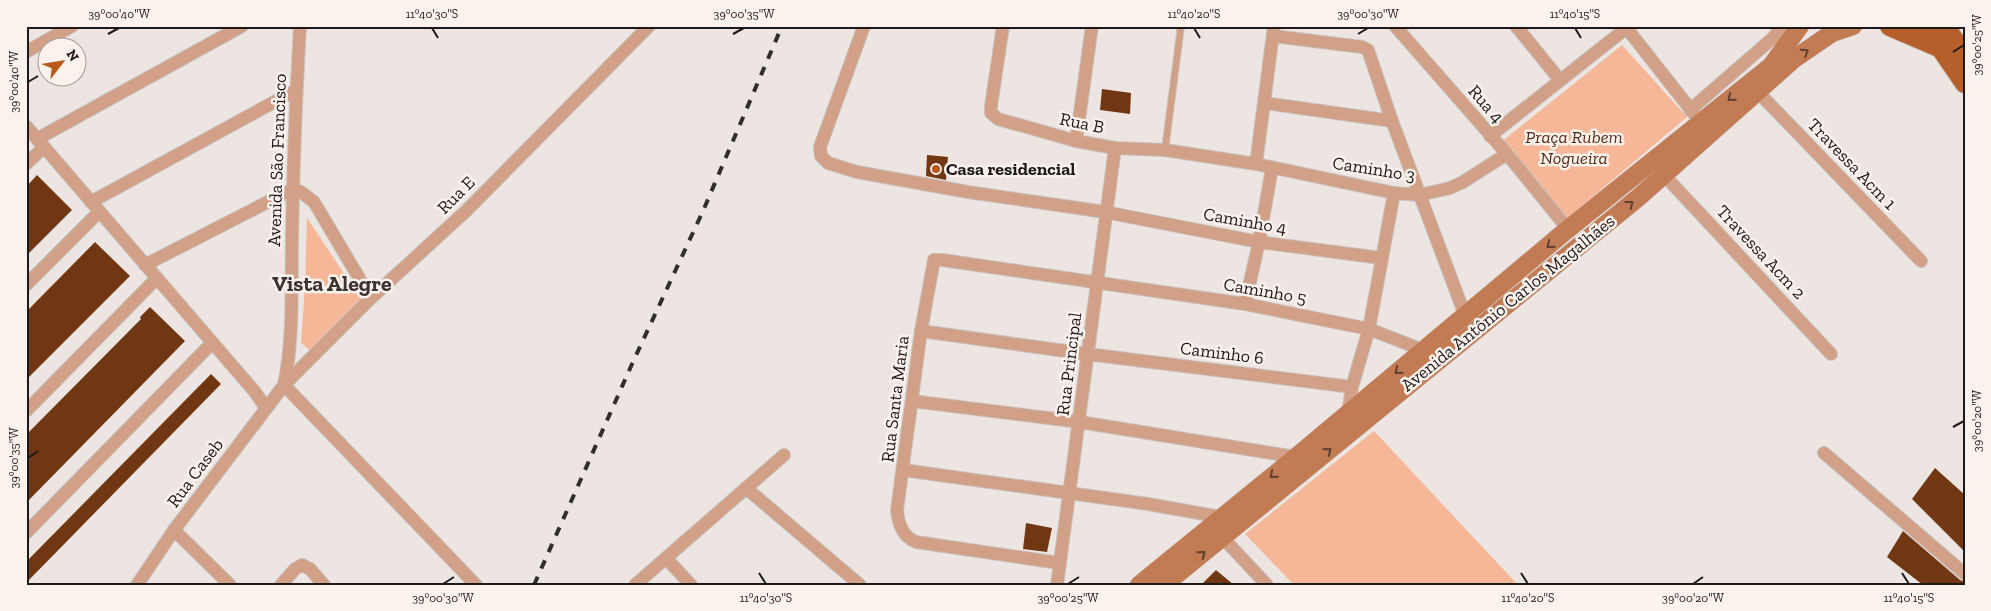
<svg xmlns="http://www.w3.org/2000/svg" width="1991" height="611" viewBox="0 0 1991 611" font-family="'Zilla Slab',serif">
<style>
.green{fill:#f5b797}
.building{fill:#713713}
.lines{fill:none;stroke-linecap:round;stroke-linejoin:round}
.lane-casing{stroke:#c7c0bd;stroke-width:8}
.street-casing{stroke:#c7c0bd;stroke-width:14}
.secondary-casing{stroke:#c7c0bd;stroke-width:19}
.primary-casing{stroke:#c7c0bd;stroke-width:22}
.lane{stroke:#d1a086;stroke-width:6}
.street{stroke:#d1a086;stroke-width:12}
.secondary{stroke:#c37b54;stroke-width:18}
.primary{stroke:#b75f2b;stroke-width:20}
.rail{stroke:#322e2d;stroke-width:4;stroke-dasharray:9 9;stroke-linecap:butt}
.oneway{stroke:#5f4030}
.ticks{fill:none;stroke:#1c1918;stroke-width:2}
.poi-dot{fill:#ba5918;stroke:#fbf2ee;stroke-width:2}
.labels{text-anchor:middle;stroke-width:5;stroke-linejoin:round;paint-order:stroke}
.street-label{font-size:18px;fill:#1c1918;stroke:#fbf2ee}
.park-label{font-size:18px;font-style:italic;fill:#582c13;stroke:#fbf2ee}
.poi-label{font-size:18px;font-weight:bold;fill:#1c1918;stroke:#fbf2ee;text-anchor:start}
.district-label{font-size:22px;font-weight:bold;fill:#3a3330;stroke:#fbf2ee}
.neatline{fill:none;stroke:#1c1918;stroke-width:2}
.ticks-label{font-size:12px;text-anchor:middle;fill:#1c1918}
</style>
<rect width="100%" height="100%" fill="#ede5e1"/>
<g class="green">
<polygon points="1622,45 1687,117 1566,219 1500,143"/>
<polygon points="307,218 361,299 312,352 301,343 305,288"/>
<polygon points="1374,431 1518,585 1294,585 1245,534"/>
</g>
<g class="building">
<polygon points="1102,89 1131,93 1130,114 1100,110"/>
<polygon points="927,155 948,157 946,180 926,176"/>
<polygon points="37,175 72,210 26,256 26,187"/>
<polygon points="95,242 130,276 26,380 26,312"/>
<polygon points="150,307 185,341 26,503 26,435 141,319 140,317"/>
<polygon points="211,374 221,384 26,583 26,562"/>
<polygon points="1935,468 1965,495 1965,552 1912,499"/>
<polygon points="1026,523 1052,528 1047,552 1023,549"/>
<polygon points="1903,531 1960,580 1965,582 1965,585 1923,585 1887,557"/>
<polygon points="1216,570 1234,585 1201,585"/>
</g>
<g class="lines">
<g class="lane-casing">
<polyline id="lane" points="1165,150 1181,26"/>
</g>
<g class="street-casing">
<g id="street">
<polyline points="864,26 820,147 821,156 828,163 857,172 968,192 1105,212 1259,242 1381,258"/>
<polyline points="1003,26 991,106 991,113 998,119 1076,141 1115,148 1165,150 1256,164 1394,193 1420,195 1450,188 1463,182 1507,154"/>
<polyline points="1395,26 1507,154 1568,229"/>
<polyline points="1516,26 1560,80"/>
<polyline points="1625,26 1695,115"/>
<polyline points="1273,36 1362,47 1368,50 1392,121 1465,315"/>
<polyline points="26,52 72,26"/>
<polyline points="1758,92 1921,261"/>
<polyline points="1265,103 1392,121"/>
<polyline points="1690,110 1774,37 1781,26"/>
<polyline points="26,126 255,392 266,408"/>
<polyline points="1490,136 1629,26"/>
<polyline points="37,139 242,26"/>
<polyline points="1076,141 1092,26"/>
<polyline points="26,164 44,147"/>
<polyline points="1256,164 1274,26"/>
<polyline points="1664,175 1831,354"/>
<polyline points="91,202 296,90"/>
<polyline points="145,265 293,189 301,192 314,202 371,298"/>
<polyline points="26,285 99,212"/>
<polyline points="1245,304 1259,242 1272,168"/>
<polyline points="921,331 1087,354 1352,387"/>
<path d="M 284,385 C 294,337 291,288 292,240 C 293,169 296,97 300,26"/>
<polyline points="284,385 476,585"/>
<polyline points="912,401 1080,422 1296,457"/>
<polyline points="26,411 156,279"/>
<polyline points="1348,413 1352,387 1369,329 1394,193"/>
<polyline points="1824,453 1965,574"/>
<polyline points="903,470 1148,504 1221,517"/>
<polyline points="746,488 860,585"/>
<polyline points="174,530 230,585"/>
<polyline points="26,533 212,343"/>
<polyline points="1223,538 1267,585"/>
<polyline points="666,558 691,585"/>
<path d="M 1059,563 L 916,542 C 903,537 898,523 897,510 L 921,331 L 934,260 L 942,260 L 1245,304 L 1369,329 L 1423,350"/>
<polyline points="137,585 174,530 284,385 371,298 466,211 649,26"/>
<polyline points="281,585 295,569 302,565 310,569 324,585"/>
<polyline points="635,585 784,455"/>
<polyline points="1057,585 1115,148"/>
</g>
</g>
<g class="secondary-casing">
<g id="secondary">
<polyline points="1139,585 1296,457 1568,229 1771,66 1800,26"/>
<polyline points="1164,585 1639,197 1794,59 1832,33 1853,26"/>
</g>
</g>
<g class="primary-casing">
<g id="primary">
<polyline points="1890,26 1939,47"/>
<polyline points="1926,26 1965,83"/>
<polyline points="1944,26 1965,56"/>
</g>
</g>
<use href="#lane" class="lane"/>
<use href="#street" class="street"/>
<use href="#secondary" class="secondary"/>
<use href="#primary" class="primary"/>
<polyline class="rail" points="534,585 632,364 703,211 782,26"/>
</g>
<defs><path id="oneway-chevron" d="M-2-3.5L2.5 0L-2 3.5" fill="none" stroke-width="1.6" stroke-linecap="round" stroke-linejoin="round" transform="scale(1.25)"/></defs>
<g class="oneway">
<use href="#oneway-chevron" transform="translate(1805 52) rotate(-33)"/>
<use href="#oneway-chevron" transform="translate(1731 98) rotate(141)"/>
<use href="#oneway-chevron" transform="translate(1630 204) rotate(-38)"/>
<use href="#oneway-chevron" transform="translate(1550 245) rotate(140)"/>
<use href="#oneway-chevron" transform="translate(1398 371) rotate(140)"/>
<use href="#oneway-chevron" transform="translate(1328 451) rotate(-39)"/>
<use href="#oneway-chevron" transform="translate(1273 475) rotate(141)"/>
<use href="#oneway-chevron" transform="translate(1202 554) rotate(-39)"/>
</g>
<path class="ticks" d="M 432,28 L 438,38M 1194,28 L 1200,38M 1575,28 L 1581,38M 108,34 L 119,28M 733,34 L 744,28M 1358,34 L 1368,28M 1953,52 L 1964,45M 28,82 L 38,76M 1953,427 L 1964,421M 28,458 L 38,451M 759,573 L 766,584M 1521,573 L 1528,584M 1902,573 L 1909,584M 443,584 L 454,577M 1068,584 L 1079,577M 1693,584 L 1703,577"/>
<circle class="poi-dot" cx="936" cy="169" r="5"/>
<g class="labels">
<g class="street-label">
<text transform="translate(1486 104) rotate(49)" y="6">Rua 4</text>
<text transform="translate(1082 123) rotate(12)" y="6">Rua B</text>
<text transform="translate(277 160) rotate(-88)" y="6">Avenida São Francisco</text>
<text transform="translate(1852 164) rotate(46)" y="6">Travessa Acm 1</text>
<text transform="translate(1374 169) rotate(9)" y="6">Caminho 3</text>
<text transform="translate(456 195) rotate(-45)" y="6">Rua E</text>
<text transform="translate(1245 221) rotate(10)" y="6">Caminho 4</text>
<text transform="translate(1761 252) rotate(47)" y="6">Travessa Acm 2</text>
<text transform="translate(1265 291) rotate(10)" y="6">Caminho 5</text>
<text transform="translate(1508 303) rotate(-39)" y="6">Avenida Antônio Carlos Magalhães</text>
<text transform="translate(1222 353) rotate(7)" y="6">Caminho 6</text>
<text transform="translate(1069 364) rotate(-83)" y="6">Rua Principal</text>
<text transform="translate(895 399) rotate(-83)" y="6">Rua Santa Maria</text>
<text transform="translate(195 473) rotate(-53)" y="6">Rua Caseb</text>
</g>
<g class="park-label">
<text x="1574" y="143">Praça Rubem<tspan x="1574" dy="21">Nogueira</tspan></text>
</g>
<g class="poi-label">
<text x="946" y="175">Casa residencial</text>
</g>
<g class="district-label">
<text x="332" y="291">Vista Alegre</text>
</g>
</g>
<rect width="1991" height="611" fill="none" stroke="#fbf2ee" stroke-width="55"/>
<g transform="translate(62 62) rotate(59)"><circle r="24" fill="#fbf2ee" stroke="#a29b98"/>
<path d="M0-4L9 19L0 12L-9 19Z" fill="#ba5918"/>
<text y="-8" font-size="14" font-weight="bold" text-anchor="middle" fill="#1c1918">N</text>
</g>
<rect x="28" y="28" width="1936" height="556" class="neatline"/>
<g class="ticks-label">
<text x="119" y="18">39°00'40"W</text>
<text x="432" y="18">11°40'30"S</text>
<text x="744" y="18">39°00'35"W</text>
<text x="1194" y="18">11°40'20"S</text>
<text x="1368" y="18">39°00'30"W</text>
<text x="1575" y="18">11°40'15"S</text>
<text transform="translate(1977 45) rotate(-90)" y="4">39°00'25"W</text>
<text transform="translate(14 82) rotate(-90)" y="4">39°00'40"W</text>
<text transform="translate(1977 421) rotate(-90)" y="4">39°00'20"W</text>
<text transform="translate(14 458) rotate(-90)" y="4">39°00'35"W</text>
<text x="443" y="602">39°00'30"W</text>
<text x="766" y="602">11°40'30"S</text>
<text x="1068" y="602">39°00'25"W</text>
<text x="1528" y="602">11°40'20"S</text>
<text x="1693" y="602">39°00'20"W</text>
<text x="1909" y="602">11°40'15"S</text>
</g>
</svg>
